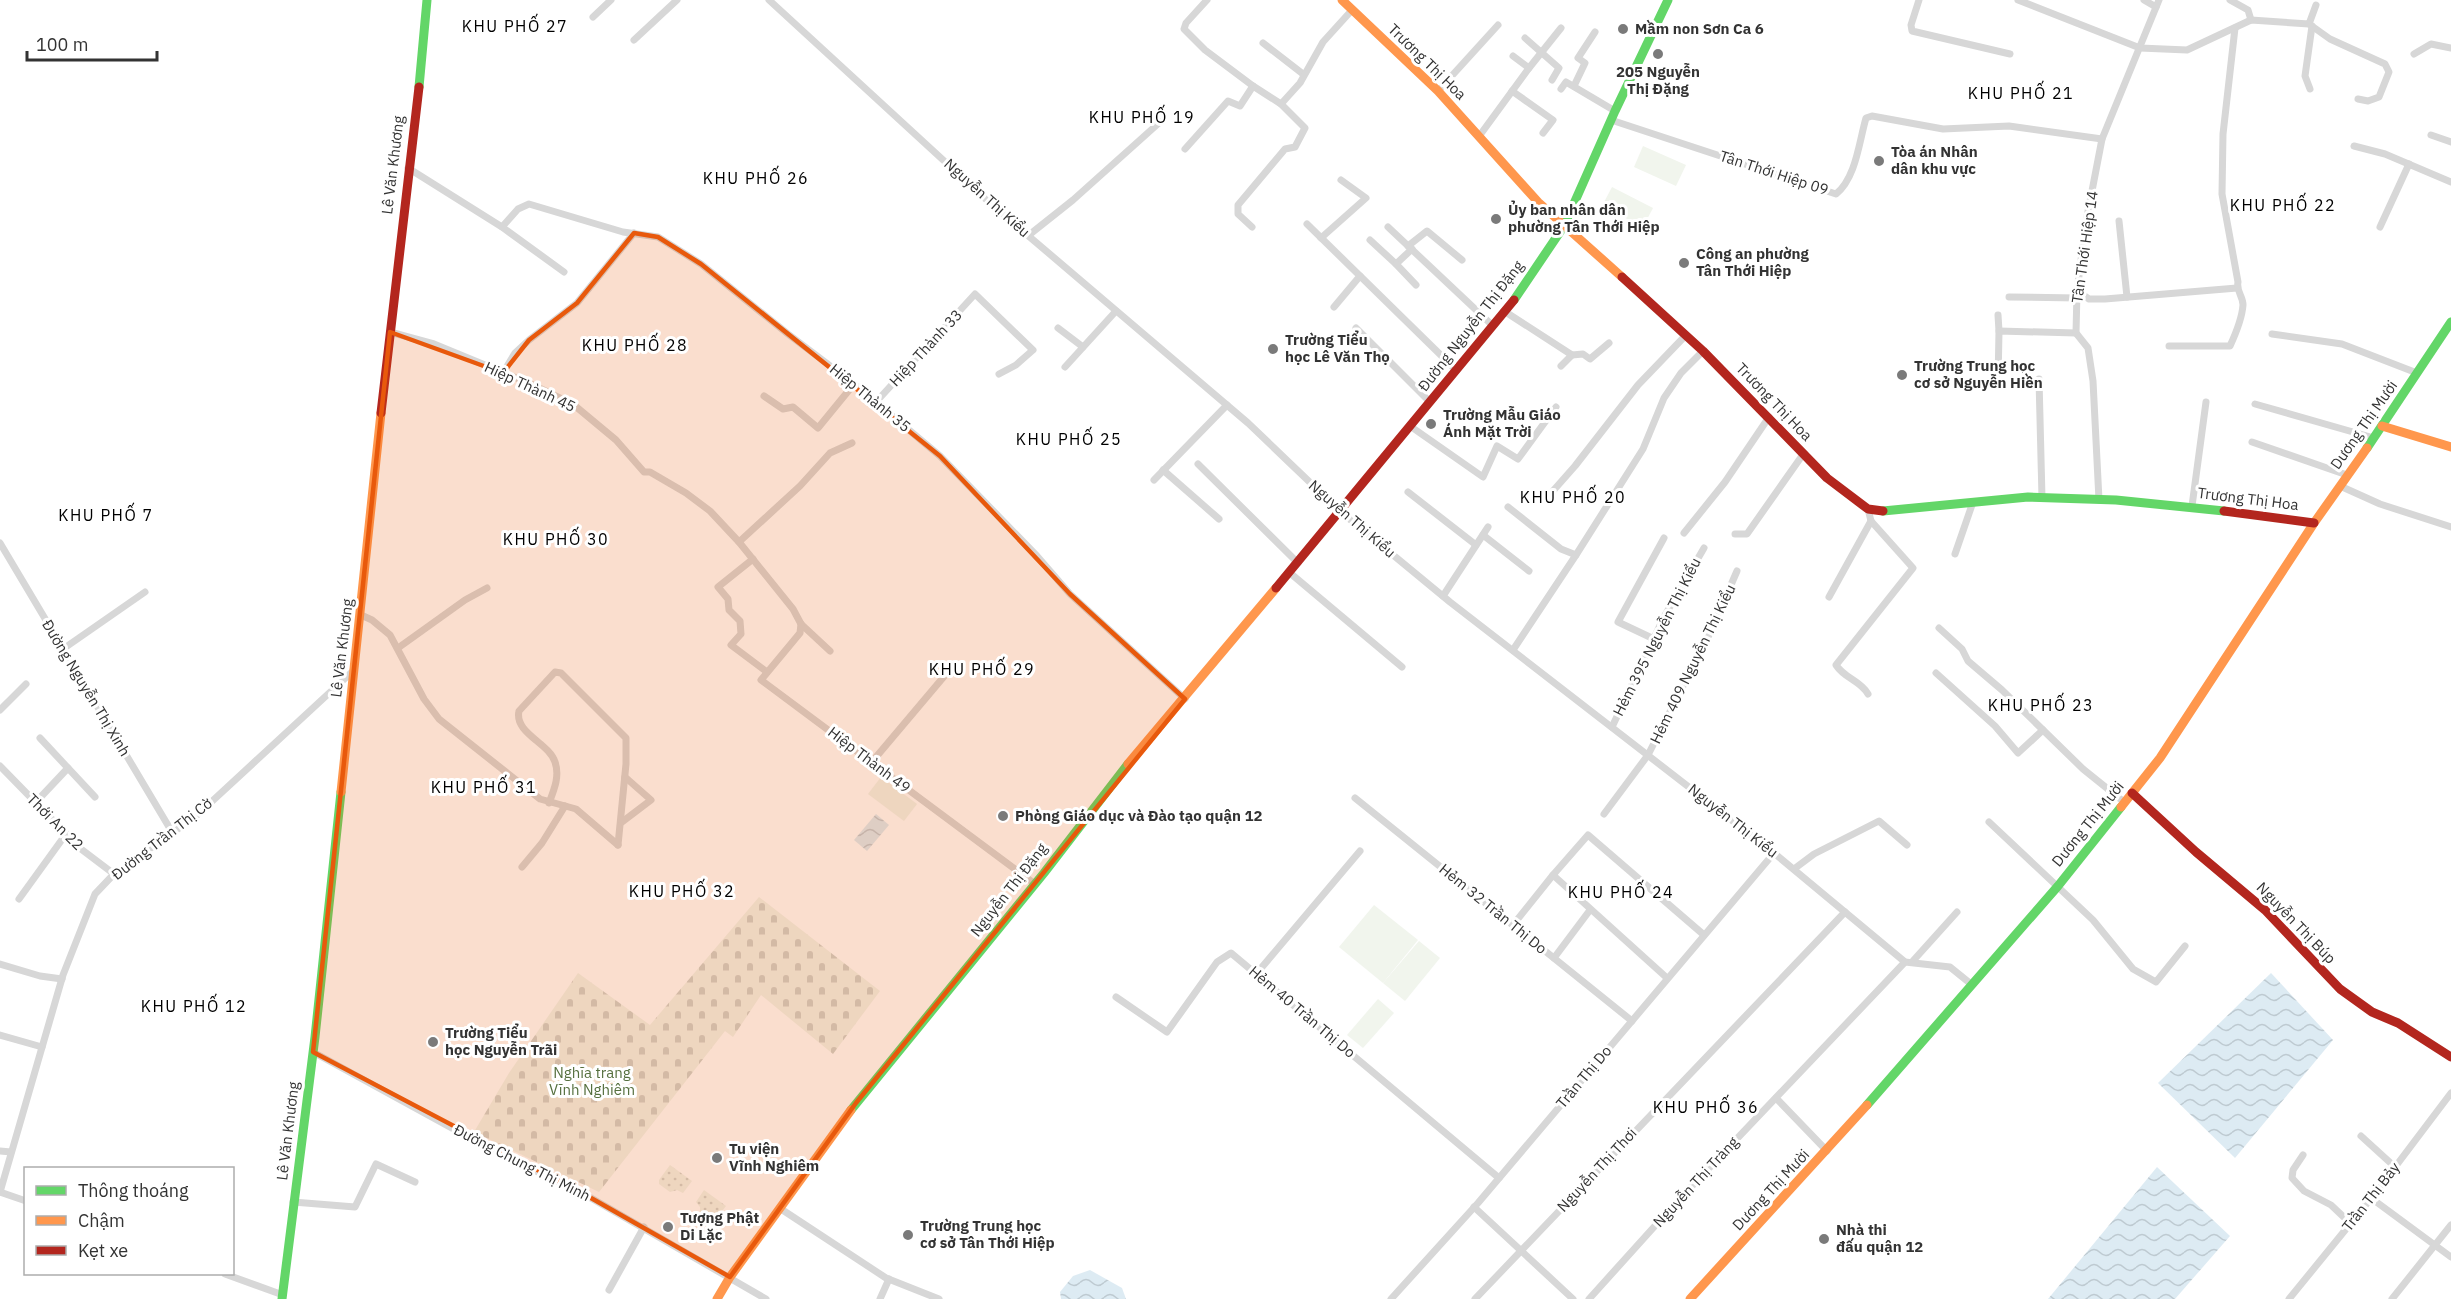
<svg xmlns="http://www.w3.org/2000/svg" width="2451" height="1299" viewBox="0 0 2451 1299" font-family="'IBM Plex Sans',sans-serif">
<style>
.grass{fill:#f1f5ed}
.cemetery{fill:url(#cemetery-stones)}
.garden{fill:url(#garden-dots)}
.water{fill:url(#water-waves)}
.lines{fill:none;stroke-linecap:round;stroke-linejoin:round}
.street{stroke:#d7d7d7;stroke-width:7}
.fast{stroke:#63d668;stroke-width:9}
.slow{stroke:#ff974d;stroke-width:9}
.jam{stroke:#b3261e;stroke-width:9}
.marked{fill:#e8590c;fill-opacity:0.2;stroke:#e8590c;stroke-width:4.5;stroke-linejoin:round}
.poi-dot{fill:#7a7a7a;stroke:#fff;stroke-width:2}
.labels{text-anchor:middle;stroke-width:6;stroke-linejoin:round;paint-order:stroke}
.poi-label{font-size:15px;font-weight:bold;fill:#333;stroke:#fff;text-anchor:start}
.street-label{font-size:15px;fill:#333;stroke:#fff}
.park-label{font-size:15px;fill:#56703f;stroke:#fff}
.neighbourhood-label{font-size:16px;letter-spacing:1.5px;fill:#000;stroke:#fff}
</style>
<defs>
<pattern id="cemetery-stones" width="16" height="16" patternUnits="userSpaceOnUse" patternTransform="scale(1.5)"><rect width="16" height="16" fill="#f1f5ed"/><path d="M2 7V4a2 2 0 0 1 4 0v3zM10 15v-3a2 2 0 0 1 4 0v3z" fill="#cfd2cc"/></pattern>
<pattern id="garden-dots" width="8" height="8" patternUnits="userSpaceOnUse" patternTransform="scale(1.5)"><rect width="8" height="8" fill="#f1f5ed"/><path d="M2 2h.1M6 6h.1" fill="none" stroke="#cfd2cc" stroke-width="1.8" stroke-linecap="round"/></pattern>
<pattern id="water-waves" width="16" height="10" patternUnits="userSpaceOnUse" patternTransform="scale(1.5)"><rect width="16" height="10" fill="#ddebf3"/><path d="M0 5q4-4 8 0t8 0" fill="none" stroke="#becad1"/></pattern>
</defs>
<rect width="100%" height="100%" fill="#fff"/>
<g class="grass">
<polygon points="1643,146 1686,165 1676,186 1634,167"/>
<polygon points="1612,187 1653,208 1643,227 1602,206"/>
<polygon points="881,777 917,804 904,821 868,794"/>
<polygon points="1374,905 1418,940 1383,983 1339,947"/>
<polygon points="1419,941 1440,958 1405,1001 1383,983"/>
<polygon points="1378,999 1394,1013 1363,1048 1347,1035"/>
</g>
<polygon class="cemetery" points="759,897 880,991 833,1054 761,995 733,1037 725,1031 599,1192 474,1132 509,1073 578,973 650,1025"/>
<g class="garden">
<polygon points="670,1165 692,1181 683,1193 677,1190 670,1192 659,1184 659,1180"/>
<polygon points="704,1190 726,1206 713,1223 700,1215 700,1207 696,1202"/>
</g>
<g class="water">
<polygon points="876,814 889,825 867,851 854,840"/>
<polygon points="2271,973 2333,1040 2235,1158 2158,1083"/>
<polygon points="2157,1167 2230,1236 2175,1299 2048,1299"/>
<polygon points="1090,1270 1122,1288 1126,1299 1061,1299 1060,1292 1073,1276"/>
</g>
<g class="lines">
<g class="street">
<polyline points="769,0 991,204 1248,423 1341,512 1450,602 1774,853 1905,962 1950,967 1971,984"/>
<polyline points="1207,0 1186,23 1184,29 1205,50 1253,86 1281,104 1305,128 1295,147 1285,149 1238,205 1238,214 1252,227"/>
<polyline points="1919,0 1911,25 1912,31 2010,54"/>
<polyline points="2018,0 2140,48 2187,50 2251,20 2309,24 2316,5"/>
<polyline points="2144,0 2156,7"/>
<polyline points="2230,0 2248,10 2251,20"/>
<polyline points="593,17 611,0"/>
<polyline points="2309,24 2330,39 2385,64 2389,72 2379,97 2368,101 2358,99"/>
<polyline points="1525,38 1559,68 1552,80"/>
<polyline points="634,40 677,0"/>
<polyline points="1263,43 1303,74"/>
<polyline points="2414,54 2431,44 2451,48"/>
<polyline points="1529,68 1561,28"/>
<polyline points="1574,86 1585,63 1578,58 1595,32"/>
<polyline points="1561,89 1566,82 1615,111"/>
<polyline points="2310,89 2305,76 2312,26"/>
<polyline points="1438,91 1498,25"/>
<polyline points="1512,91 1553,120 1543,133"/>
<polyline points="1281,104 1300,83 1323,42 1352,10"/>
<path d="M 1611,120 L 1836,194 C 1856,178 1859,142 1866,118 L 1872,116 L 1943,129 L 2009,126 L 2102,139"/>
<polyline points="1480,135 1529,68 1513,56"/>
<polyline points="2431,135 2451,142"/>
<polyline points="2354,146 2385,154 2451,182"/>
<polyline points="1185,149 1228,101 1240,106 1253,86"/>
<polyline points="408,168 502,227 564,272"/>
<polyline points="2119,221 2127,297"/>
<polyline points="1307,224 1455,369"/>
<polyline points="502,227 518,209 529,204 623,232 658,237 701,264 788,334 854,384 940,456 1037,556 1070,594 1185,699"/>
<polyline points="1388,227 1492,325"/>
<polyline points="2380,227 2409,164"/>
<polyline points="1029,235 1073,200 1160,122"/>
<polyline points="1321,238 1366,198 1341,180"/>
<polyline points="1370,240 1396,264 1412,249"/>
<polyline points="1408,246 1427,231 1462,260"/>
<polyline points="1396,264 1416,285"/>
<polyline points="2077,291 2089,299 2105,299 2237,288"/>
<polyline points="2009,297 2077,298"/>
<polyline points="1334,307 1360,276"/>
<polyline points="1504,311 1572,355 1561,366"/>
<polyline points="1998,315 1999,331"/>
<polyline points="1058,328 1083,347"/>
<polyline points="1356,328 1430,402"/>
<polyline points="390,332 434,344 531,384 574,405 616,440 644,472 650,472 686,493 710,511 739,542 793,609 801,624 830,651"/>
<polyline points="2272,334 2342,344 2417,373"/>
<path d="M 2169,346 L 2230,346 C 2236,333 2242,319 2243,305 C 2243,296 2236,291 2238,282 L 2222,194 L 2223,134 L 2235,28"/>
<polyline points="1572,355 1583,354 1590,359 1609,343"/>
<polyline points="1065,367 1116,311"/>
<polyline points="503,373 515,353 529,340 577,303 634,233"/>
<polyline points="2039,379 2042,498"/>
<polyline points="1998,382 1999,331 2076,333"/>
<polyline points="764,396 783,409 793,407 818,428 854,384"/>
<polyline points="876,402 975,294 1033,350 1016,365 999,374"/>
<polyline points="2255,404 2374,438"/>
<polyline points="1410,426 1483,477 1497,446 1518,459 1556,407"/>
<polyline points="2252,442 2347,475"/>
<polyline points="1198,464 1298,563"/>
<polyline points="1163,470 1219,519"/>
<polyline points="1154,480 1227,405"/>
<polyline points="2340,486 2380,504 2451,527"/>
<polyline points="1408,492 1476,545"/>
<polyline points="1545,500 1575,466 1638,385 1686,335"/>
<polyline points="2099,500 2093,381 2088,348 2076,333 2077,291 2086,222 2102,139 2159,0"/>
<polyline points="2192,506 2206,402"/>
<polyline points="1508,507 1561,549 1576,555"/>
<path d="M 1868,509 L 1871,521 L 1913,568 L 1836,665 C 1845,679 1860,680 1868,694"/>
<polyline points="1684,533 1725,482 1769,417"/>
<polyline points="1735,534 1747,534 1804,453"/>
<polyline points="1483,535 1529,571"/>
<polyline points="739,542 800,486 830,453 852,443"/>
<polyline points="0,543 172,832"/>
<polyline points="1955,554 1973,502"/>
<polyline points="753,559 718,587 728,599 729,610 740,621 741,634 731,645 767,672"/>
<polyline points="1290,573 1402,667"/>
<polyline points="1443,596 1488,527"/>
<polyline points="1829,597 1871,521"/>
<polyline points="361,615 372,620 390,635 424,699 439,719 540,799 576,809 618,845"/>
<polyline points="801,624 800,633 761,680 1035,884"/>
<polyline points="1939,628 1962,649 1968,661 2002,690 2083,769 2124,802"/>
<polyline points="1654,639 1618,622 1664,538"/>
<polyline points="398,648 465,600 487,588"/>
<polyline points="63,649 145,592"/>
<polyline points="1513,650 1576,555 1643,449 1664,398 1681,373 1703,351"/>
<polyline points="1936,673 1995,726 2018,753 2043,730"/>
<polyline points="0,710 26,684"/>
<polyline points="1612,727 1664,617 1704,548"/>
<polyline points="40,738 95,797"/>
<polyline points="871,763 952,667"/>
<polyline points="0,766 81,849 114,874"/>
<polyline points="1355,798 1632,1021"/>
<polyline points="36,802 68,768"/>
<path d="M 549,803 C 554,790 560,776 555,762 C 549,743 514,733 519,711 L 555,672 L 561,673 L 626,738 L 626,764 L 618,845"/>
<polyline points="1604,814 1648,755 1711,631 1737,571"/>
<polyline points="622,822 651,800 625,777"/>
<polyline points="1989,822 2093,920 2133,969 2156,982 2185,946"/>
<polyline points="522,867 542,843 565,806"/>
<polyline points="1794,869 1814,854 1879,821 1907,845"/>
<polyline points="19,899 66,834"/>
<polyline points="1513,925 1553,875"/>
<polyline points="1554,958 1590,910"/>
<polyline points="1912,962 1957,912"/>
<polyline points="0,964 40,976 62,979"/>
<polyline points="1257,973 1360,851"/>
<polyline points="1667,978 1553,875 1588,835 1704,935"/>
<polyline points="1116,997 1167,1032 1217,962 1231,953 1499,1178"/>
<polyline points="0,1035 42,1047"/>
<polyline points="313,1052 479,1143 591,1198 766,1299"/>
<polyline points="1776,1098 1827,1151"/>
<polyline points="2361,1136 2395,1167"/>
<polyline points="0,1151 11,1152"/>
<polyline points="2303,1155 2293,1170 2292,1178 2304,1191 2331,1205 2350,1223"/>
<polyline points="0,1192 63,975 95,894 114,874 195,817 353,671"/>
<polyline points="0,1192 26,1201"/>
<polyline points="2371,1198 2451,1257"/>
<polyline points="293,1202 355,1207 376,1164 415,1182"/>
<polyline points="1474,1207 1573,1299"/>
<polyline points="781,1209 886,1278 939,1299"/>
<polyline points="225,1274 283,1295"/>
<polyline points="609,1290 644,1227"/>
<polyline points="880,1299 889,1279"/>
<polyline points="1391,1299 1478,1203 1774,853"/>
<polyline points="1475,1299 1845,912"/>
<polyline points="1589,1299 1672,1207 1905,962"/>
<polyline points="2289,1299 2377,1191 2451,1093"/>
<polyline points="2392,1299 2451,1225"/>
</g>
<g class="fast">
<polyline points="419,87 427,0"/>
<polyline points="1514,300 1564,226 1615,111 1668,0"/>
<polyline points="2367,448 2451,322"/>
<polyline points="1883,511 2028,497 2116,500 2224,511"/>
<polyline points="1867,1105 2058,886 2121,807"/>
<polyline points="851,1110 1044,873 1128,764"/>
<polyline points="282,1299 315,1037 341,792"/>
</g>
<g class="slow">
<polyline points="1342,0 1438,91 1538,202 1622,277"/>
<polyline points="2382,426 2451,447"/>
<polyline points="1128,764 1276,588"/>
<polyline points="341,792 381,413"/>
<polyline points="2121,807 2160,758 2314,523 2367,448"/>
<polyline points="717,1299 730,1277 851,1110"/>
<polyline points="1690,1299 1867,1105"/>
</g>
<g class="jam">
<polyline points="1622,277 1703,351 1827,478 1868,509 1883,511"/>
<polyline points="381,413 419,87"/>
<polyline points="2224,511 2314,523"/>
<polyline points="1276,588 1514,300"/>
<polyline points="2132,793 2196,852 2265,910 2340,989 2372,1012 2398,1023 2451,1057"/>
</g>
</g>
<path class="marked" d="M 634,233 L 658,237 L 701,264 L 940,456 L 1070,594 L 1185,699 L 856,1103 L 730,1277 L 591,1198 L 313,1052 L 390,332 L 503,373 L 529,340 L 577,303 Z"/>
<g class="poi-dot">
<circle cx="1623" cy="29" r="6"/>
<circle cx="1658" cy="54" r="6"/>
<circle cx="1879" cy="161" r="6"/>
<circle cx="1496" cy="219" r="6"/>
<circle cx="1684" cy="263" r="6"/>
<circle cx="1273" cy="349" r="6"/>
<circle cx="1902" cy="375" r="6"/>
<circle cx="1431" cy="424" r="6"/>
<circle cx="1003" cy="816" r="6"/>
<circle cx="433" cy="1042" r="6"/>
<circle cx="717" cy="1158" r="6"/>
<circle cx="668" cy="1227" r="6"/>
<circle cx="908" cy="1235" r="6"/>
<circle cx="1824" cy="1239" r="6"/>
</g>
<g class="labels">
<g class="poi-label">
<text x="1635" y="34">Mầm non Sơn Ca 6</text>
<text x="1658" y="77" text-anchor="middle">205 Nguyễn<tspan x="1658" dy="17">Thị Đặng</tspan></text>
<text x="1891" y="157">Tòa án Nhân<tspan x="1891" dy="17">dân khu vực</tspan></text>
<text x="1508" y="215">Ủy ban nhân dân<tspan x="1508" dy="17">phường Tân Thới Hiệp</tspan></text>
<text x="1696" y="259">Công an phường<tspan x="1696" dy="17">Tân Thới Hiệp</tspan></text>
<text x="1285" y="345">Trường Tiểu<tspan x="1285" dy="17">học Lê Văn Thọ</tspan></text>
<text x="1914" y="371">Trường Trung học<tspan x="1914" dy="17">cơ sở Nguyễn Hiền</tspan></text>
<text x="1443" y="420">Trường Mẫu Giáo<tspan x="1443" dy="17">Ánh Mặt Trời</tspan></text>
<text x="1015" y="821">Phòng Giáo dục và Đào tạo quận 12</text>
<text x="445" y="1038">Trường Tiểu<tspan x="445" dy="17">học Nguyễn Trãi</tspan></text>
<text x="729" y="1154">Tu viện<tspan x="729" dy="17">Vĩnh Nghiêm</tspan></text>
<text x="680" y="1223">Tượng Phật<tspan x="680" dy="17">Di Lặc</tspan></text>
<text x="920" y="1231">Trường Trung học<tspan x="920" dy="17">cơ sở Tân Thới Hiệp</tspan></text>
<text x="1836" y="1235">Nhà thi<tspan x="1836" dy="17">đấu quận 12</tspan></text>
</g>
<g class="street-label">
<text transform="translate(1427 62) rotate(44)" y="5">Trương Thị Hoa</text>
<text transform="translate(393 165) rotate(-83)" y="5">Lê Văn Khương</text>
<text transform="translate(1774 173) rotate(18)" y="5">Tân Thới Hiệp 09</text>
<text transform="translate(987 198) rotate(42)" y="5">Nguyễn Thị Kiểu</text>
<text transform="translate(2085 247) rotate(-82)" y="5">Tân Thới Hiệp 14</text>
<text transform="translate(1471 326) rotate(-52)" y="5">Đường Nguyễn Thị Đặng</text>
<text transform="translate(926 348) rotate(-47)" y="5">Hiệp Thành 33</text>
<text transform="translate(530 387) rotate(25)" y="5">Hiệp Thành 45</text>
<text transform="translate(870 398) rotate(39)" y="5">Hiệp Thành 35</text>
<text transform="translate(1774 402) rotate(46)" y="5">Trương Thị Hoa</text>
<text transform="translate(2364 425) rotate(-55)" y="5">Dương Thị Mười</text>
<text transform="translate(2248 499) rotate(7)" y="5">Trương Thị Hoa</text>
<text transform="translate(1352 519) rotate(41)" y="5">Nguyễn Thị Kiểu</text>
<text transform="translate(1657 637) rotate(-63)" y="5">Hẻm 395 Nguyễn Thị Kiểu</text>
<text transform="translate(342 648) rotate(-83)" y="5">Lê Văn Khương</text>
<text transform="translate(1693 664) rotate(-64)" y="5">Hẻm 409 Nguyễn Thị Kiểu</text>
<text transform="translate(86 688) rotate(59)" y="5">Đường Nguyễn Thị Xinh</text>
<text transform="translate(869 760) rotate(37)" y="5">Hiệp Thành 49</text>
<text transform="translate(1733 821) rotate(38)" y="5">Nguyễn Thị Kiểu</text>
<text transform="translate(55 822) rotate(45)" y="5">Thới An 22</text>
<text transform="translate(2088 824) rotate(-51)" y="5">Dương Thị Mười</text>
<text transform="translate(162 839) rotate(-38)" y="5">Đường Trần Thị Cờ</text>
<text transform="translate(1009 890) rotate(-52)" y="5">Nguyễn Thị Đặng</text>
<text transform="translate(1493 909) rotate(39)" y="5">Hẻm 32 Trần Thị Do</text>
<text transform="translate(2296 923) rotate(46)" y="5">Nguyễn Thị Búp</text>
<text transform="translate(1302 1012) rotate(40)" y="5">Hẻm 40 Trần Thị Do</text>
<text transform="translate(1584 1077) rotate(-50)" y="5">Trần Thị Do</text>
<text transform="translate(288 1131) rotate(-83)" y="5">Lê Văn Khương</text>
<text transform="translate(522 1163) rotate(27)" y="5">Đường Chung Thị Minh</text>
<text transform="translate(1597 1170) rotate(-47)" y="5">Nguyễn Thị Thơi</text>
<text transform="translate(1696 1182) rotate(-47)" y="5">Nguyễn Thị Tràng</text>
<text transform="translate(1771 1190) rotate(-47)" y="5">Dương Thị Mười</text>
<text transform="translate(2371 1197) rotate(-52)" y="5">Trần Thị Bảy</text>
</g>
<g class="park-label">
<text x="592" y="1078">Nghĩa trang<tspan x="592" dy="17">Vĩnh Nghiêm</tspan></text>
</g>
<g class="neighbourhood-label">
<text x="515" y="32">KHU PHỐ 27</text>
<text x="2021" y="99">KHU PHỐ 21</text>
<text x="1142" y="123">KHU PHỐ 19</text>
<text x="756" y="184">KHU PHỐ 26</text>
<text x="2283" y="211">KHU PHỐ 22</text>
<text x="635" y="351">KHU PHỐ 28</text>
<text x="1069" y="445">KHU PHỐ 25</text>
<text x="1573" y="503">KHU PHỐ 20</text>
<text x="106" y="521">KHU PHỐ 7</text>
<text x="556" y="545">KHU PHỐ 30</text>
<text x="982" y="675">KHU PHỐ 29</text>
<text x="2041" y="711">KHU PHỐ 23</text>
<text x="484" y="793">KHU PHỐ 31</text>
<text x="682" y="897">KHU PHỐ 32</text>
<text x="1621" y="898">KHU PHỐ 24</text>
<text x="194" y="1012">KHU PHỐ 12</text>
<text x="1706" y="1113">KHU PHỐ 36</text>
</g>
</g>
<rect x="24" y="1167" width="210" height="108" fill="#ffffff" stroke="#adadad" stroke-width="1.5"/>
<rect x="36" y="1186" width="30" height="9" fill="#63d668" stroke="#adadad" stroke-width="1.5"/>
<text x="78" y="1197" font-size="18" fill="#333333">Thông thoáng</text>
<rect x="36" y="1216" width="30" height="9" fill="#ff974d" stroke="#adadad" stroke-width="1.5"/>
<text x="78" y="1227" font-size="18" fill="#333333">Chậm</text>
<rect x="36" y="1246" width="30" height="9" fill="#b3261e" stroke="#adadad" stroke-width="1.5"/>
<text x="78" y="1257" font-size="18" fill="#333333">Kẹt xe</text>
<path d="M27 51v9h130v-9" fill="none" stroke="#333333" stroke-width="3"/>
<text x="36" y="51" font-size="18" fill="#333333" stroke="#ffffff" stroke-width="4.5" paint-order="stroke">100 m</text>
</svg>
